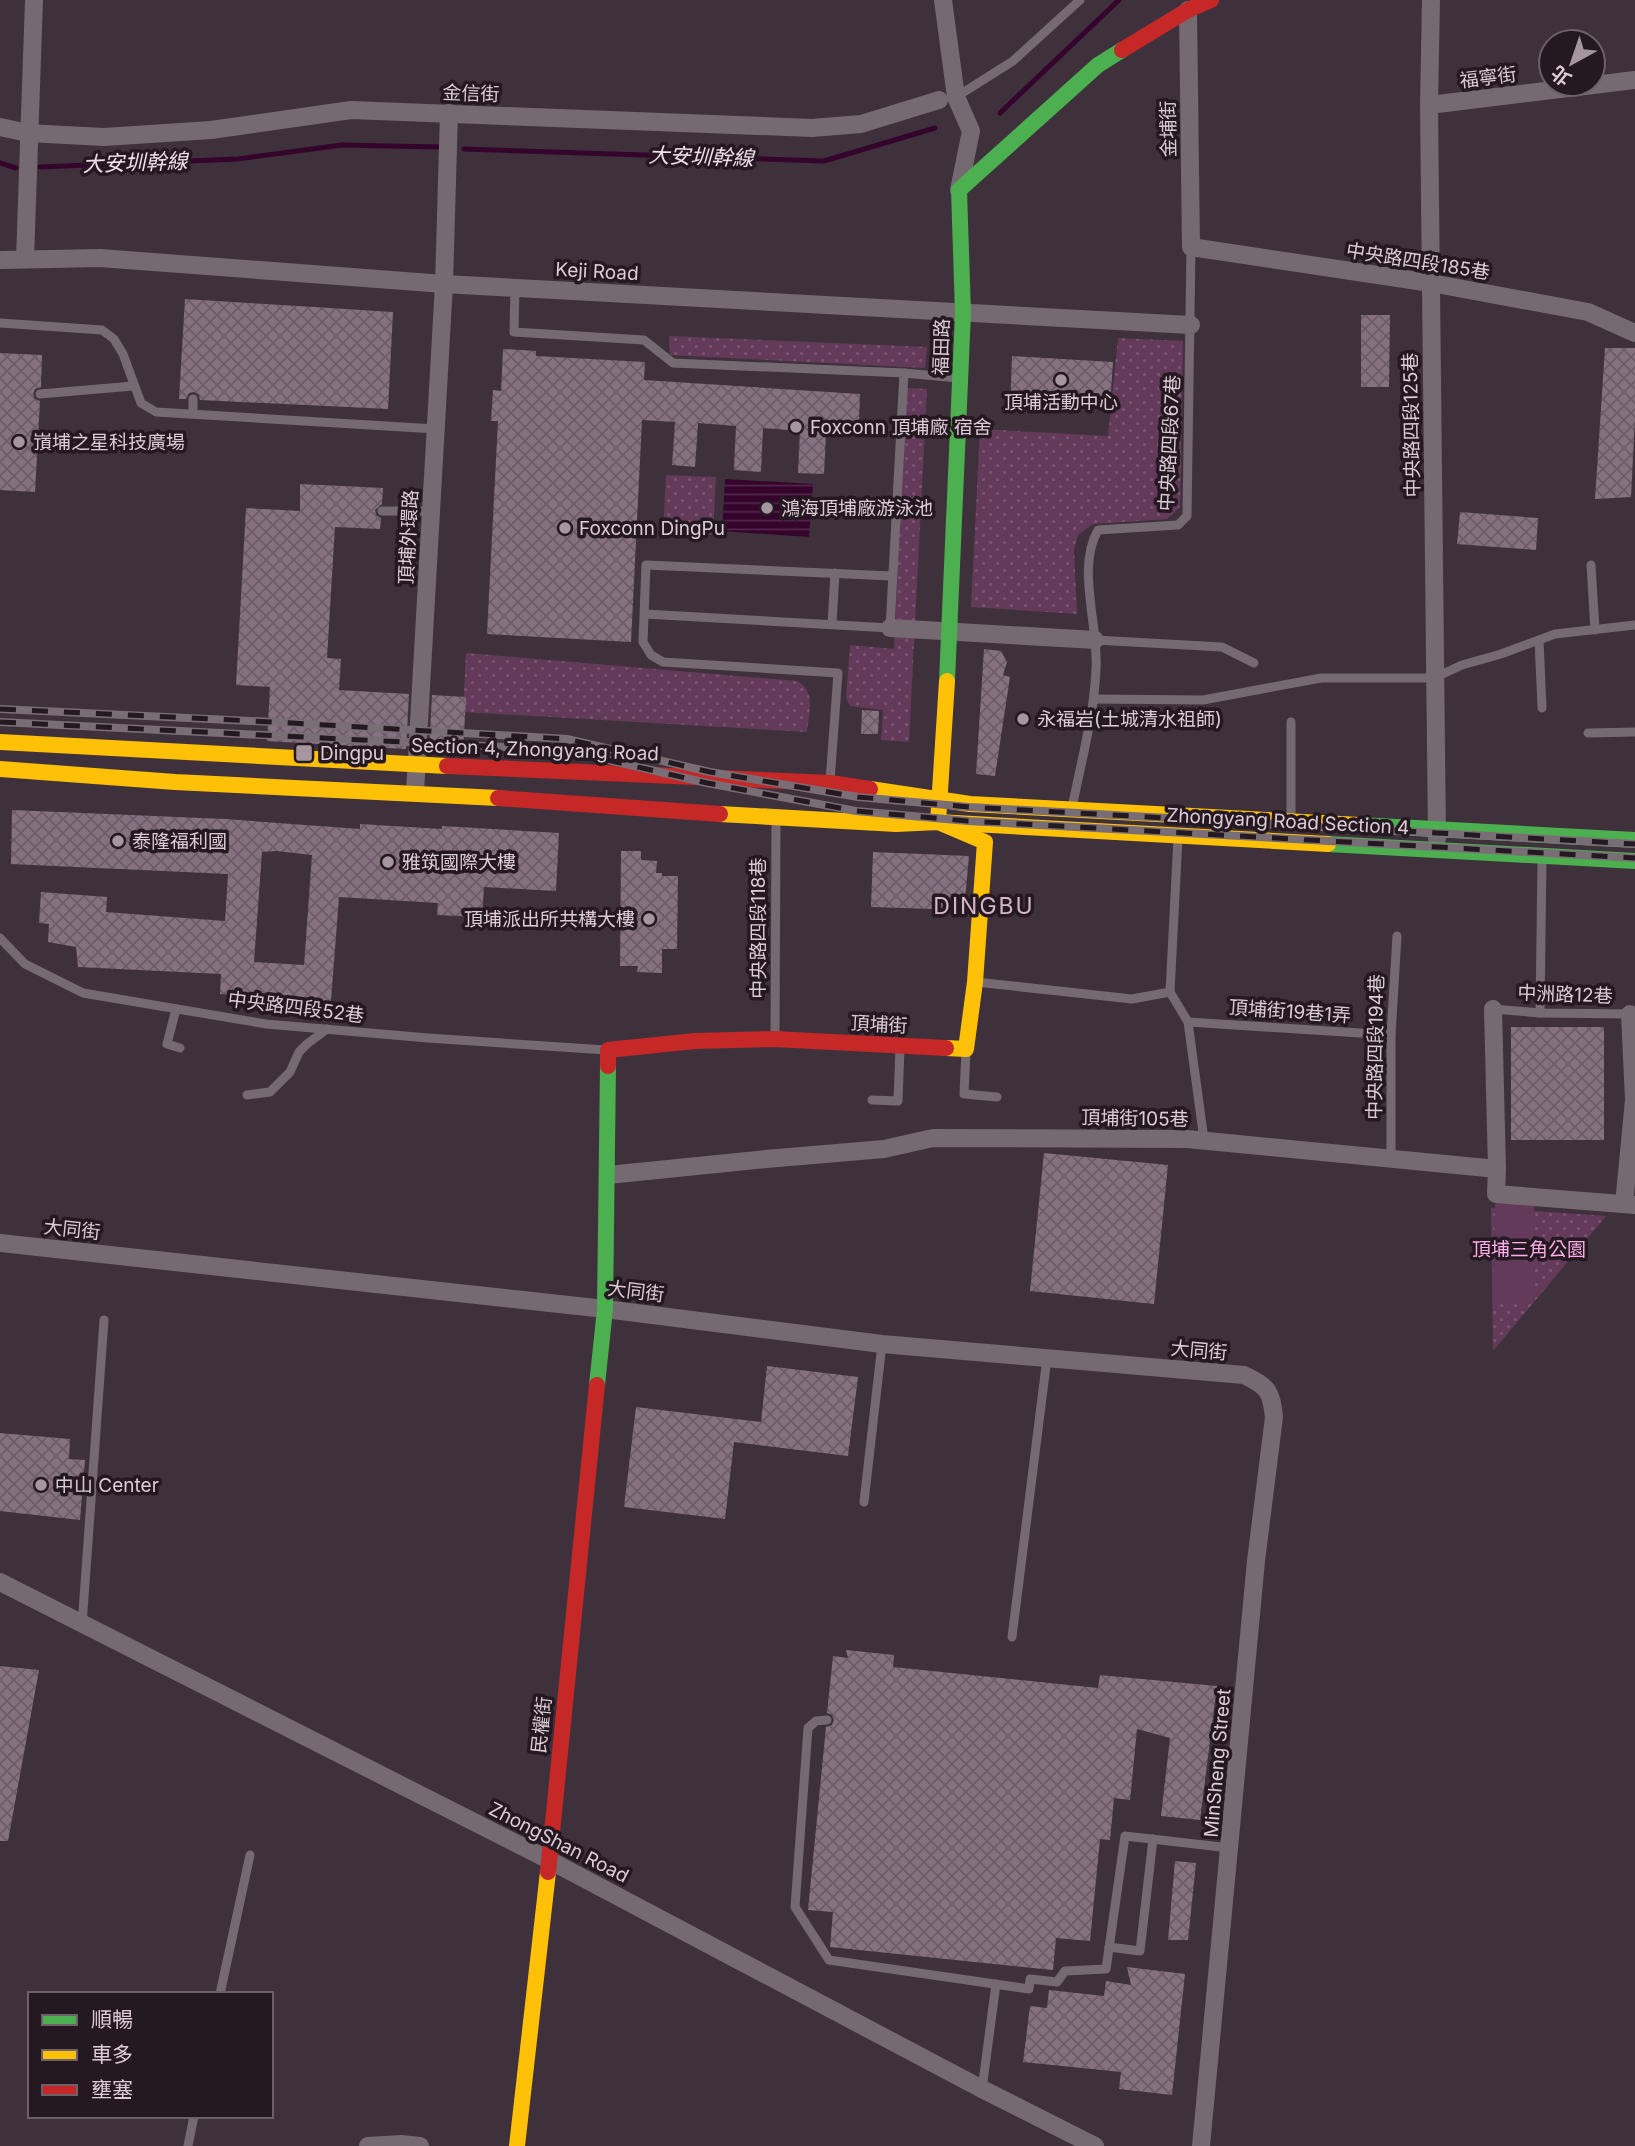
<svg xmlns="http://www.w3.org/2000/svg" width="1635" height="2146" viewBox="0 0 1635 2146" font-family="Inter,'Noto Sans TC',sans-serif">
<style>
.grass{fill:url(#grass-dots)}
.pitch{fill:#633a59}
.water{fill:url(#water-rules)}
.lines{fill:none;stroke-linecap:round;stroke-linejoin:round}
.stream{stroke:#34042c;stroke-width:5}
.building{fill:url(#building-cross-hatch);fill-rule:evenodd}
.lane{stroke:#756972;stroke-width:9}
.street{stroke:#756972;stroke-width:18}
.fast{stroke:#4caf50;stroke-width:16}
.slow{stroke:#ffc107;stroke-width:16}
.jam{stroke:#c62828;stroke-width:16}
.rail-casing{stroke:#796e76;stroke-width:8}
.rail{stroke:#241821;stroke-width:5;stroke-dasharray:16;stroke-linecap:butt}
.poi-dot{fill:#a696a0;stroke:#241821;stroke-width:2.5}
.labels{text-anchor:middle;stroke-width:7;stroke-linejoin:round;paint-order:stroke}
.street-label{font-size:19px;fill:#ddccd7;stroke:#241821}
.poi-label{font-size:19px;fill:#ddccd7;stroke:#241821;text-anchor:start}
.park-label{font-size:19px;fill:#feade9;stroke:#241821}
.water-label{font-size:21px;font-style:italic;fill:#f2ddec;stroke:#241821}
.quarter-label{font-size:23px;letter-spacing:2px;fill:#d6b5cc;stroke:#241821}
</style>
<defs>
<pattern id="grass-dots" width="8" height="8" patternUnits="userSpaceOnUse" patternTransform="scale(1.75)"><rect width="8" height="8" fill="#633a59"/><path d="M2 2h.1M6 6h.1" fill="none" stroke="#795570" stroke-width="1.8" stroke-linecap="round"/></pattern>
<pattern id="water-rules" width="6" height="5" patternUnits="userSpaceOnUse" patternTransform="scale(1.75)"><rect width="6" height="5" fill="#34042c"/><path d="M0 2.5h6" fill="none" stroke="#51274a"/></pattern>
<pattern id="building-cross-hatch" width="8" height="8" patternUnits="userSpaceOnUse" patternTransform="scale(1.75)"><rect width="8" height="8" fill="#867181"/><path d="M0 0l8 8M0 8l8-8" fill="none" stroke="#6b5c67"/></pattern>
</defs>
<rect width="100%" height="100%" fill="#3f313b"/>
<g class="grass">
<polygon points="669,336 927,347 925,368 670,355"/>
<polygon points="1118,338 1183,341 1180,507 1167,519 1093,524 1078,535 1074,549 1077,614 971,607 980,429 1108,436"/>
<polygon points="906,388 927,389 909,742 881,740 883,710 850,706 846,698 850,645 894,649"/>
<polygon points="666,475 716,477 713,535 663,532"/>
<path d="M 466,653 L 798,681 C 816,693 809,712 807,732 L 463,712 Z"/>
<polygon points="1491,1208 1606,1216 1493,1351"/>
</g>
<polygon class="pitch" points="1495,1203 1534,1203 1533,1303 1493,1302"/>
<polygon class="water" points="725,479 813,484 809,537 722,531"/>
<g class="lines">
<g class="stream">
<polyline points="1000,113 1119,0"/>
<polyline points="464,149 824,161 935,128"/>
<polyline points="0,163 16,168"/>
<polyline points="40,167 238,159 342,145 440,147"/>
</g>
</g>
<g class="building">
<polygon points="185,299 393,312 388,409 200,400 199,395 194,392 189,393 186,399 179,399"/>
<polygon points="1361,315 1390,315 1389,387 1361,387"/>
<polygon points="1605,348 1635,348 1635,418 1631,497 1595,499"/>
<polygon points="503,349 536,351 536,356 645,362 644,380 860,394 859,420 856,420 855,433 826,432 824,474 798,473 800,431 763,428 761,472 734,470 736,426 698,423 695,467 672,465 675,422 642,420 631,642 487,634 498,421 491,421 493,390 501,391"/>
<polygon points="0,353 42,355 41,387 35,389 33,394 35,399 40,401 35,492 0,490"/>
<polygon points="1012,356 1113,362 1110,404 1037,399 1036,408 1010,407"/>
<polygon points="300,484 383,488 382,504 375,510 376,515 381,518 380,529 335,527 327,658 341,659 339,690 409,694 406,749 267,741 270,687 236,685 246,508 300,511"/>
<polygon points="1460,512 1538,518 1536,550 1457,544"/>
<polygon points="984,649 1001,651 1007,662 1003,675 1010,677 995,776 976,774"/>
<polygon points="432,695 466,697 463,751 429,750"/>
<polygon points="862,710 879,711 878,734 861,734"/>
<path d="M 12,810 L 225,819 L 360,829 L 360,824 L 442,829 L 442,826 L 559,833 L 556,891 L 484,887 L 482,917 L 437,915 L 438,903 L 339,897 L 331,1001 L 220,994 L 221,974 L 78,967 L 76,947 L 48,942 L 49,924 L 39,923 L 41,892 L 107,897 L 106,912 L 225,921 L 228,874 L 11,864 ZM 276,851 L 312,855 L 304,965 L 254,962 L 262,852 Z"/>
<polygon points="621,851 641,851 641,860 657,861 656,873 662,873 662,876 678,876 677,949 662,949 662,973 637,972 638,966 620,966"/>
<polygon points="873,852 969,856 964,910 871,907"/>
<rect x="1511" y="1027" width="93" height="113"/>
<polygon points="1044,1153 1168,1165 1154,1304 1030,1291"/>
<polygon points="767,1366 858,1377 848,1456 734,1442 725,1519 624,1507 636,1407 761,1422"/>
<polygon points="0,1433 70,1439 69,1459 85,1460 80,1520 0,1511"/>
<polygon points="846,1650 894,1655 893,1667 1098,1688 1100,1675 1217,1686 1200,1820 1161,1816 1170,1738 1137,1729 1130,1800 1114,1798 1110,1840 1100,1839 1090,1941 1056,1938 1053,1970 830,1947 833,1912 808,1910 826,1727 832,1725 834,1720 832,1715 827,1713 833,1656 848,1658"/>
<polygon points="0,1666 39,1670 8,1841 0,1841"/>
<polygon points="1175,1861 1196,1863 1188,1940 1168,1940"/>
<polygon points="1127,1967 1185,1974 1172,2095 1119,2089 1121,2072 1023,2062 1030,2006 1047,2008 1049,1990 1104,1996 1106,1981 1131,1985"/>
</g>
<g class="lines">
<g class="lane">
<polyline points="956,97 1013,61 1080,0"/>
<polyline points="515,287 514,332 644,340 673,363 904,373 890,628 645,614"/>
<polyline points="0,323 102,330 114,339 123,354 141,403 156,412 436,429"/>
<polyline points="904,373 958,378"/>
<polyline points="40,394 133,386"/>
<polyline points="193,414 193,399"/>
<polyline points="382,511 431,511"/>
<polyline points="1591,565 1595,630"/>
<polyline points="832,624 835,573"/>
<polyline points="1095,640 1222,647 1254,663"/>
<polyline points="1539,640 1542,708"/>
<polyline points="1094,699 1203,700 1321,678 1434,678 1462,665 1501,654 1555,634 1635,625"/>
<polyline points="1291,722 1291,818"/>
<polyline points="1588,733 1635,732"/>
<polyline points="830,781 838,673 663,662 651,655 643,642 646,565 892,576"/>
<path d="M 1072,808 C 1081,762 1094,716 1096,669 C 1099,626 1076,568 1098,530 L 1178,525 L 1187,516 L 1191,247"/>
<polyline points="0,938 25,964 83,993 266,1024 428,1038 606,1050"/>
<polyline points="976,982 1132,999 1170,992 1178,838"/>
<polyline points="1170,992 1188,1022 1204,1140"/>
<polyline points="176,1009 167,1044 180,1048"/>
<polyline points="1493,1009 1540,1013 1633,1014"/>
<polyline points="1540,1013 1542,857"/>
<polyline points="1188,1022 1391,1035"/>
<polyline points="775,1039 776,819"/>
<polyline points="966,1051 964,1094 997,1097"/>
<polyline points="247,1095 270,1092 290,1072 299,1052 307,1044 327,1029"/>
<polyline points="872,1100 898,1101 900,1048"/>
<polyline points="1391,1158 1391,1035 1397,936"/>
<polyline points="864,1502 882,1344"/>
<polyline points="82,1625 104,1320"/>
<polyline points="1012,1637 1047,1358"/>
<polyline points="827,1720 816,1721 808,1728 795,1907 829,1960 1029,1989 1030,1979 1057,1982 1065,1971 1106,1969 1125,1836 1230,1848"/>
<polyline points="1109,1947 1140,1951 1153,1839"/>
<polyline points="220,1994 250,1855"/>
<polyline points="982,2089 996,1984"/>
<polyline points="188,2146 194,2116"/>
</g>
<g class="street">
<polyline points="943,0 956,97 971,131 959,190"/>
<polyline points="1431,0 1429,105 1437,839"/>
<polyline points="1188,10 1191,247 1431,283 1588,312 1635,333"/>
<polyline points="1429,105 1635,80"/>
<polyline points="0,127 28,133 104,137 211,130 351,110 812,128 861,124 939,100"/>
<polyline points="25,259 34,0"/>
<polyline points="0,260 100,258 444,284 1191,325"/>
<polyline points="890,628 1095,640"/>
<polyline points="415,792 444,284 449,113"/>
<polyline points="1493,1009 1497,1169"/>
<polyline points="608,1175 766,1159 884,1149 933,1138 1187,1139 1497,1169 1496,1194 1635,1205"/>
<polyline points="1624,1204 1634,1100 1630,1014"/>
<path d="M 0,1243 L 605,1309 L 882,1344 L 1244,1375 C 1268,1387 1271,1390 1274,1417 L 1256,1561 L 1201,2146"/>
<polyline points="0,1582 549,1860 982,2089 1095,2146"/>
<polyline points="368,2146 401,2144 420,2146"/>
</g>
<g class="fast">
<polyline points="947,681 963,313 959,190 1098,65 1122,50"/>
<polyline points="1360,825 1635,840"/>
<polyline points="1328,844 1635,861"/>
<polyline points="597,1385 605,1309 608,1066"/>
</g>
<g class="slow">
<polyline points="0,742 447,766"/>
<polyline points="0,769 175,782 498,798"/>
<polyline points="870,789 970,804 1360,825"/>
<polyline points="720,814 896,824 938,822 1328,844"/>
<polyline points="946,1048 966,1049 975,982 985,842 938,822 947,681"/>
<polyline points="517,2146 548,1872"/>
</g>
<g class="jam">
<polyline points="1122,50 1188,10 1211,0"/>
<polyline points="447,766 830,783 870,789"/>
<polyline points="498,798 720,814"/>
<polyline points="608,1066 608,1050 695,1041 775,1039 946,1048"/>
<polyline points="548,1872 597,1385"/>
</g>
<g class="rail-casing">
<g id="rail">
<polyline points="0,709 274,722 567,739 710,772 858,797 969,807 1635,844"/>
<polyline points="0,722 565,750 707,783 856,811 968,821 1635,858"/>
</g>
</g>
<use href="#rail" class="rail"/>
</g>
<g class="poi-dot">
<circle cx="1061" cy="380" r="7"/>
<circle cx="796" cy="427" r="7"/>
<circle cx="19" cy="442" r="7"/>
<circle cx="767" cy="508" r="7"/>
<circle cx="565" cy="528" r="7"/>
<circle cx="1023" cy="719" r="7"/>
<rect x="295" y="744" width="18" height="18" rx="3.5"/>
<circle cx="118" cy="841" r="7"/>
<circle cx="388" cy="862" r="7"/>
<circle cx="649" cy="919" r="7"/>
<circle cx="41" cy="1485" r="7"/>
</g>
<g class="labels">
<g class="street-label">
<text transform="translate(1488 77) rotate(-7)" y="7">福寧街</text>
<text transform="translate(471 93) rotate(2)" y="7">金信街</text>
<text transform="translate(1168 129) rotate(-91)" y="7">金埔街</text>
<text transform="translate(1418 261) rotate(9)" y="7">中央路四段185巷</text>
<text transform="translate(597 271) rotate(3)" y="7">Keji Road</text>
<text transform="translate(941 347) rotate(-88)" y="7">福田路</text>
<text transform="translate(1411 425) rotate(-91)" y="7">中央路四段125巷</text>
<text transform="translate(1169 443) rotate(-87)" y="7">中央路四段67巷</text>
<text transform="translate(408 537) rotate(-87)" y="7">頂埔外環路</text>
<text transform="translate(535 749) rotate(2)" y="7">Section 4, Zhongyang Road</text>
<text transform="translate(1288 821) rotate(3)" y="7">Zhongyang Road Section 4</text>
<text transform="translate(758 928) rotate(-90)" y="7">中央路四段118巷</text>
<text transform="translate(1565 994) rotate(2)" y="7">中洲路12巷</text>
<text transform="translate(296 1007) rotate(7)" y="7">中央路四段52巷</text>
<text transform="translate(1290 1011) rotate(4)" y="7">頂埔街19巷1弄</text>
<text transform="translate(879 1024) rotate(3)" y="7">頂埔街</text>
<text transform="translate(1375 1047) rotate(-89)" y="7">中央路四段194巷</text>
<text transform="translate(1135 1118) rotate(1)" y="7">頂埔街105巷</text>
<text transform="translate(72 1229) rotate(6)" y="7">大同街</text>
<text transform="translate(636 1291) rotate(7)" y="7">大同街</text>
<text transform="translate(1199 1350) rotate(5)" y="7">大同街</text>
<text transform="translate(541 1725) rotate(-84)" y="7">民權街</text>
<text transform="translate(1217 1763) rotate(-85)" y="7">MinSheng Street</text>
<text transform="translate(559 1842) rotate(27)" y="7">ZhongShan Road</text>
</g>
<g class="poi-label">
<text x="1061" y="409" text-anchor="middle">頂埔活動中心</text>
<text x="810" y="434">Foxconn 頂埔廠 宿舍</text>
<text x="33" y="449">嵿埔之星科技廣場</text>
<text x="781" y="515">鴻海頂埔廠游泳池</text>
<text x="579" y="535">Foxconn DingPu</text>
<text x="1037" y="726">永福岩(土城清水祖師)</text>
<text x="320" y="760">Dingpu</text>
<text x="132" y="848">泰隆福利國</text>
<text x="402" y="869">雅筑國際大樓</text>
<text x="635" y="926" text-anchor="end">頂埔派出所共構大樓</text>
<text x="55" y="1492">中山 Center</text>
</g>
<g class="park-label">
<text x="1529" y="1256">頂埔三角公園</text>
</g>
<g class="water-label">
<text transform="translate(701 157) rotate(2)" y="7">大安圳幹線</text>
<text transform="translate(135 163) rotate(-2)" y="7">大安圳幹線</text>
</g>
<g class="quarter-label">
<text x="984" y="914">DINGBU</text>
</g>
</g>
<rect x="28" y="1992" width="245" height="126" fill="#241821" stroke="#6e606a" stroke-width="2"/>
<rect x="42" y="2015" width="35" height="10" fill="#4caf50" stroke="#6e606a" stroke-width="2"/>
<text x="91" y="2027" font-size="21" fill="#ddccd7">順暢</text>
<rect x="42" y="2050" width="35" height="10" fill="#ffc107" stroke="#6e606a" stroke-width="2"/>
<text x="91" y="2062" font-size="21" fill="#ddccd7">車多</text>
<rect x="42" y="2085" width="35" height="10" fill="#c62828" stroke="#6e606a" stroke-width="2"/>
<text x="91" y="2097" font-size="21" fill="#ddccd7">壅塞</text>
<g transform="translate(1572 63) rotate(220)"><circle r="33" fill="#241821" stroke="#6e606a" stroke-width="2"/>
<path d="M0-5L12 26L0 18L-12 26Z" fill="#a696a0"/>
<text y="-10" font-size="19" font-weight="bold" text-anchor="middle" fill="#ddccd7">北</text>
</g>
</svg>
